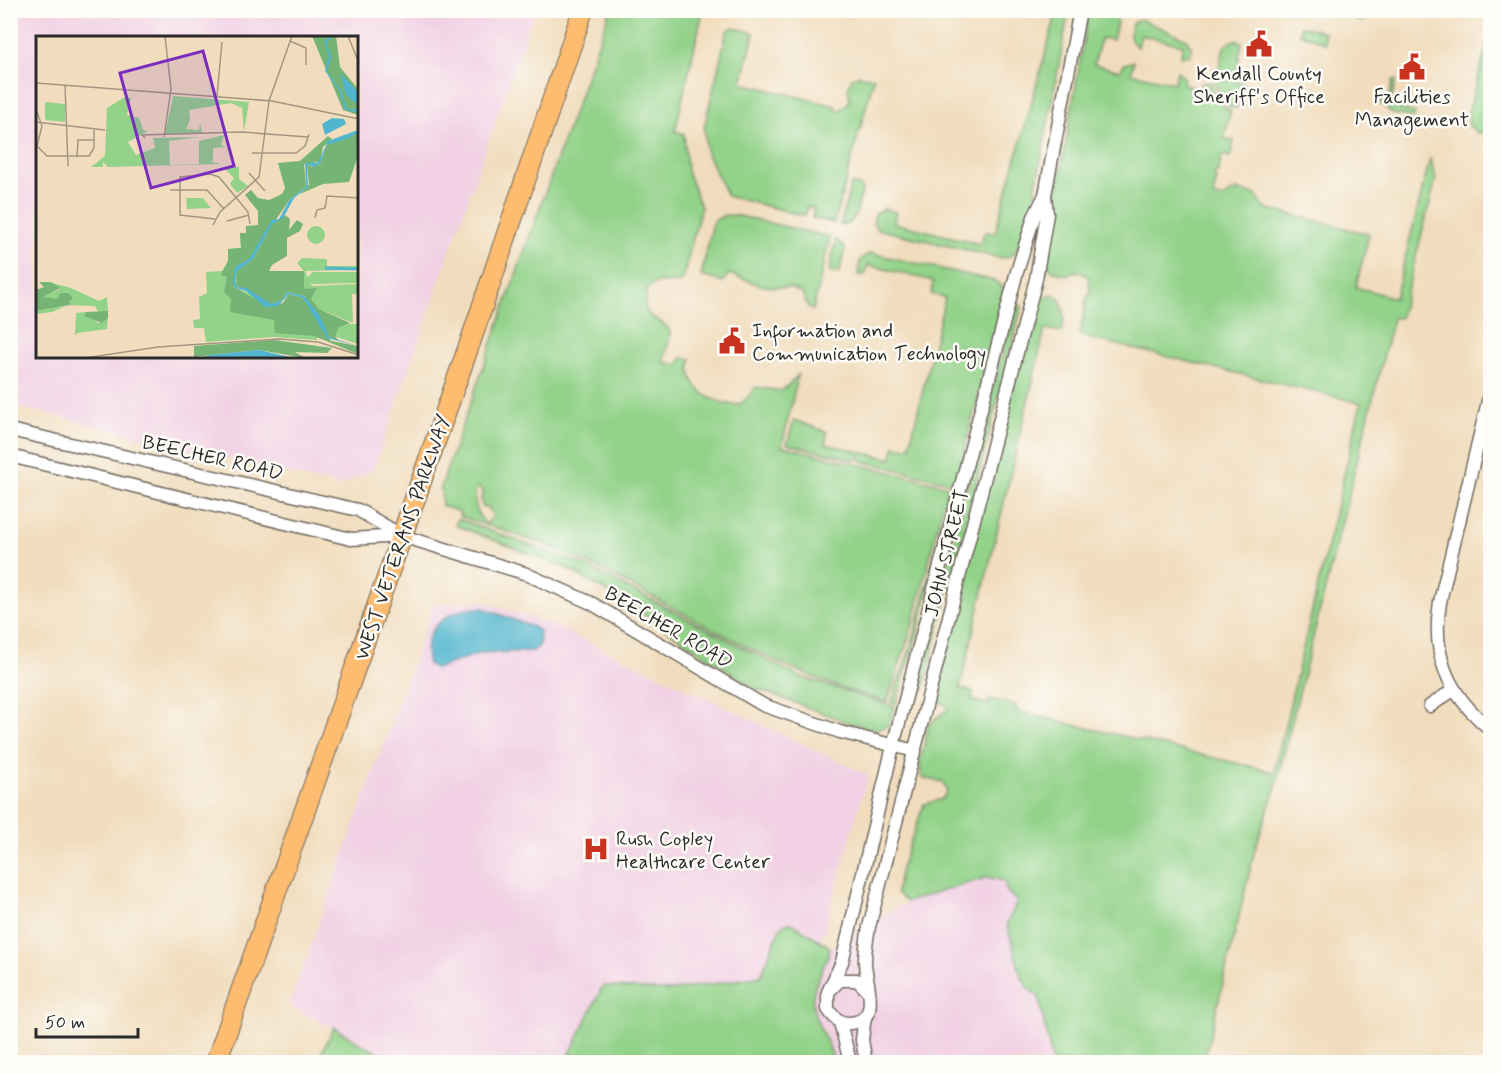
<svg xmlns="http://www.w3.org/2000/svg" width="1501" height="1073" viewBox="0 0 1501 1073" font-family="Mynerve,sans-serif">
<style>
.built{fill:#f1d0e3;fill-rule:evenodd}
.green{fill:#92d289;stroke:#5e7e5a;stroke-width:1.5;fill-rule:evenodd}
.water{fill:#51b5cf;stroke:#3e707d;stroke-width:1.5}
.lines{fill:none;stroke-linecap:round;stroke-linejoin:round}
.street-casing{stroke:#70695e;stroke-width:15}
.primary-casing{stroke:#70695e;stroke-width:22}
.street{stroke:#fff;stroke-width:12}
.primary{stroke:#fdbc70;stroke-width:20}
.labels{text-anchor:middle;stroke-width:5;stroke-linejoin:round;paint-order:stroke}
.poi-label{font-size:20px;fill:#2b2b2b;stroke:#fdfcf7}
.street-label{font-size:20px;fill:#2b2b2b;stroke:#fdfcf7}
.inset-river{fill:none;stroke:#51b5cf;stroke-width:3}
.inset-road{fill:none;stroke:#a29683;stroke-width:1.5}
.view{fill:#7b2cbf;fill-opacity:0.15;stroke:#7b2cbf;stroke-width:3}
.inset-edge{fill:none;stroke:#2b2b2b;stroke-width:3}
</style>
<rect width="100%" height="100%" fill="#fdfcf7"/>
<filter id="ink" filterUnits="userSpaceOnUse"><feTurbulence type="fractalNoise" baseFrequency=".0167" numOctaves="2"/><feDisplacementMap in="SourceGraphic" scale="12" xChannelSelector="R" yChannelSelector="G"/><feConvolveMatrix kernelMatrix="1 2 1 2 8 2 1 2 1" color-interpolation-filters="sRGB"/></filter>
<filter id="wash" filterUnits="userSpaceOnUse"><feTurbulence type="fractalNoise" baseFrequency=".008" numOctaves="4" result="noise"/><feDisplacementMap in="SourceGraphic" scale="24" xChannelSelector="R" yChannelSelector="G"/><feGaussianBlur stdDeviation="1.35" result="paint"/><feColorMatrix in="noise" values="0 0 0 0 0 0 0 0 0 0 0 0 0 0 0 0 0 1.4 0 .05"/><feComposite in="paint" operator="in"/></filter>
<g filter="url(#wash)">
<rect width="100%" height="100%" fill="#f1ddbd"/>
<g class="built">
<path d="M 10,11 L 534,11 L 374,469 L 340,486 L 11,405 ZM 38,38 L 357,38 L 357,357 L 38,357 Z"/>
<polygon points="483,601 557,627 868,775 821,941 792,923 780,928 761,976 669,991 604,986 566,1062 400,1062 289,1006 434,604"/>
<polygon points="988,877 1004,881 1007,891 1017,902 1014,913 1028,988 1039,997 1052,1062 834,1062 825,1033 815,1017 813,997 830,947 907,902"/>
</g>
<g class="green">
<path d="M 610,10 L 703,11 L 675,131 L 684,134 L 687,171 L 701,207 L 682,282 L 656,283 L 647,289 L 645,306 L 649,315 C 679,333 670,328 664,362 L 678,365 L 682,358 L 691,359 C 686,383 703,398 725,403 C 730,404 734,406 739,404 C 746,401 752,392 756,387 L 782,391 L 798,375 L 782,446 L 948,486 L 912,627 L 887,702 C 776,673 681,608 579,559 C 541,541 499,530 459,516 L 460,512 L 442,506 L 441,487 L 446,472 ZM 477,487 L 484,492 L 481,497 L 482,506 L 489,508 L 493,516 L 487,524 C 477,517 472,499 477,487 Z"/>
<polygon points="1057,11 1069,11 1034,197 1016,252 1008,257 1000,258 877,229 873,223 875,214 884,209 896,212 894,223 980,244 985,232 995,233"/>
<path d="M 1092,11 L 1113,12 L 1117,22 L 1113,40 L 1101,38 L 1094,64 L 1120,71 L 1124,64 L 1134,61 L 1131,73 L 1174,83 L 1177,71 L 1183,76 L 1184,85 L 1198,89 L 1203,83 L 1212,83 L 1212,87 L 1226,109 L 1231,110 L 1224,139 L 1234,141 L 1230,157 L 1222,155 L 1218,173 L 1215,173 L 1214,178 L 1217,179 L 1213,196 L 1222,198 L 1236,190 L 1256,195 L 1264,208 L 1369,234 L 1356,287 L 1395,298 L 1430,159 L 1436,179 L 1400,318 L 1393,318 L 1275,789 L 1255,849 L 1204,1062 L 1052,1062 L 1039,997 L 1028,988 L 1021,976 L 1007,924 L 1017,902 L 1007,891 L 1004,881 L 988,877 L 907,902 L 896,893 L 901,868 L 924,804 L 942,799 L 947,791 L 943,782 L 922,778 L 920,762 L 929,724 L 949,708 L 936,699 L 945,654 L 1033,309 L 1039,299 C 1065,285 1066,315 1062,332 L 1045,329 L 960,688 L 973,692 L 972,700 L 988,704 L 990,699 L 1016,705 L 1016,711 L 1274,772 L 1361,403 L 1080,336 L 1086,299 L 1090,293 L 1089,278 L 1081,272 L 1073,271 L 1068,275 C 1055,272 1047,271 1046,256 L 1087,20 Z"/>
<polygon points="1350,11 1378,11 1371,18 1359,21 1351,16"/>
<path d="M 1140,19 L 1187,39 L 1192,50 L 1190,55 L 1180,57 L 1183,45 L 1141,35 L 1138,47 C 1127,40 1130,34 1132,23 Z"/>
<polygon points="1301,26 1324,32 1325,43 1299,33"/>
<polygon points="733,27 754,33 742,83 835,106 837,111 840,110 850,101 848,88 852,78 859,75 874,78 834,223 812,218 814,208 807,207 805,216 727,196 706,152 704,128 727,31"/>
<polygon points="1490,36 1490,126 1479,134 1468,125 1469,109"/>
<polygon points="1234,40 1242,42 1235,81 1243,83 1237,108 1228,106 1215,85 1224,47"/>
<polygon points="1393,80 1396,80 1390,106 1415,113 1414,118 1393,114 1379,102 1389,97"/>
<polygon points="851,184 861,187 862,191 856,214 850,223 840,225"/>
<polygon points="725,215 740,216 830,237 813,310 808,307 802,293 790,288 763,286 729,274 723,282 701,276 712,226 715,220"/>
<polygon points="836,239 845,248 839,273 829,271"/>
<polygon points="870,253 995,281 1003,288 1004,295 918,632 896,704 891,703 913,640 953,483 861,461 860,456 855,460 787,444 794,420 827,432 826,444 891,459 895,446 909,448 945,298 931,294 933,281 868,265 865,275 858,275 860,260"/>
<polygon points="1015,304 1022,306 941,619 934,617"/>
<polygon points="458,519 582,564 798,676 895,707 889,725 876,730 850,723 754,688 625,602 568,569 455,525"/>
<polygon points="933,622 940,624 923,691 919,693 916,690"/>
<path d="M 786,923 L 792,923 L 830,947 C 828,964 815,978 813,996 C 810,1020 830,1039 834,1062 L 566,1062 L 603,986 L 669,991 L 761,976 L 780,928 Z"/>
<polygon points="334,1027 362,1045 400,1062 317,1062"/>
</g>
<path class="water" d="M 483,608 L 533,627 L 540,632 L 539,646 L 533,651 L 480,653 L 436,669 L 428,664 C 419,628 450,607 483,608 Z"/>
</g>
<g filter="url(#ink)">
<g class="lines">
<g class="street-casing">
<g id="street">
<path d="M 1490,393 L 1441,597 C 1430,654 1447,693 1490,729"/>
<polyline points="10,430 358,510 402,536 524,573 591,603 763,705 840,732 915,751"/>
<polyline points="10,456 351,539 401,536"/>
<polyline points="1430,706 1453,690"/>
<polyline points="828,992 842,962 893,746 1016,275 1034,217 1045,195 1080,10"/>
<path d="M 869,992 L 857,980 L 840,980 L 828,992 L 828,1009 C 833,1017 840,1024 850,1023 C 884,1021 864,979 865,960 C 865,949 867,938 869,927 L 1036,279 L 1047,214 L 1045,196"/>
<polyline points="865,1016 862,1040 866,1062"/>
<polyline points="840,1022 850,1062"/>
</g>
</g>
<g class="primary-casing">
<polyline id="primary" points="216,1062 471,340 583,10"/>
</g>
<use href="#street" class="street"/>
<use href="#primary" class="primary"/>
</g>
</g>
<defs>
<g id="civic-bare" transform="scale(2.07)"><path d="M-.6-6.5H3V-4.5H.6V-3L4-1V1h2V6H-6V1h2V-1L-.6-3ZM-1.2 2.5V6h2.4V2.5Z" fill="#c8321e" stroke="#fdfcf7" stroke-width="2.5" paint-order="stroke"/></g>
<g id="hospital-bare" transform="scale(2.07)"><path d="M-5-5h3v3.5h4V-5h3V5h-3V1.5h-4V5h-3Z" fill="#c8321e" stroke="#fdfcf7" stroke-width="2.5" paint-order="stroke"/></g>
</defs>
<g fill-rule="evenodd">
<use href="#civic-bare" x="1259" y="44"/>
<use href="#civic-bare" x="1412" y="67"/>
<use href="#civic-bare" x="732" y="341"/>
<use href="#hospital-bare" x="596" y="849"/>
</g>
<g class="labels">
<g class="poi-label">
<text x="1259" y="80">Kendall County<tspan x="1259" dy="23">Sheriff's Office</tspan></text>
<text x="1412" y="103">Facilities<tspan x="1412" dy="23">Management</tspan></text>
<text x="752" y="337" text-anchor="start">Information and<tspan x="752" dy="23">Communication Technology</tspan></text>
<text x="616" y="845" text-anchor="start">Rush Copley<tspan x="616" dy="23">Healthcare Center</tspan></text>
</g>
<g class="street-label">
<text transform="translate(213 457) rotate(13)" y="7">BEECHER ROAD</text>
<text transform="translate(402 537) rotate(-71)" y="7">WEST VETERANS PARKWAY</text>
<text transform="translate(946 553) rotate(-76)" y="7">JOHN STREET</text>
<text transform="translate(669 627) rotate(30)" y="7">BEECHER ROAD</text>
</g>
</g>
<g transform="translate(36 36)">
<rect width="322" height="322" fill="#f1ddbd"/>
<path d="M 137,60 L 213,66 L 208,95 L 206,72 L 195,67 L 153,74 L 154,84 L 150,93 L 163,94 L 164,87 L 166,97 L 129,98 ZM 89,61 L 95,62 L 91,79 L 103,82 L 107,94 L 112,95 L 92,106 L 100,119 L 119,112 L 117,102 L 164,101 L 133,105 L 134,129 L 163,128 L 163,105 L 188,99 L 185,109 L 189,111 L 177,112 L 177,125 L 173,125 L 184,128 L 72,131 L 67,126 L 67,131 L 55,131 L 69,120 L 71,72 ZM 9,66 L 29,68 L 29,86 L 9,84 ZM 187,131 L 203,131 L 203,143 L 212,150 L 201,157 L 194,148 L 198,142 ZM 150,162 L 167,162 L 175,172 L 151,173 ZM271 199a9 9 0 1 1 18 0a9 9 0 1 1-18 0ZM 210,190 L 232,190 L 197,251 L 281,285 L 281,304 L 237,301 L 170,306 L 168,292 L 158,292 L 157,284 L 164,283 L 163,261 L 171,257 L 170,236 L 186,235 L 192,225 L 192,213 L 205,212 L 204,197 L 210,197 ZM 266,222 L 291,223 L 291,230 L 322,230 L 322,234 L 269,235 L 276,250 L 322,248 L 322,258 L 316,258 L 317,287 L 283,273 L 275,263 L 280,253 L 268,253 L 268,235 L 261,227 ZM 276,236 L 322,236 L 322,247 L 276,248 L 271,243 ZM 14,246 L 20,248 L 35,252 L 63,265 L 71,261 L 72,275 L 62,276 L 59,270 L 32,269 L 16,276 L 0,278 L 1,275 L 38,268 L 34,267 L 36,262 L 32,257 L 24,257 L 21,265 L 6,261 L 24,253 ZM 50,276 L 62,287 L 72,282 L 71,293 L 41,297 L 39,300 L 40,277 ZM 310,288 L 322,288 L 322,308 L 298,300 L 303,291 Z" fill="#92d289"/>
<path d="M 276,0 L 300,0 L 304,31 L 322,53 L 322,79 L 307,74 ZM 322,96 L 322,120 L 313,146 L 287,148 L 264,158 L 273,149 L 271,128 L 276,131 L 284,128 L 291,109 ZM 292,100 L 296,103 L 287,111 L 284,126 L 268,128 L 270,151 L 254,163 L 213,223 L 198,234 L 198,251 L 233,271 L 247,267 L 253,258 L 267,262 L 295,305 L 322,310 L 322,318 L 278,300 L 239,297 L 238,284 L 194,276 L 195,263 L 188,256 L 191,241 L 185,239 L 192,225 L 192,213 L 205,212 L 204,197 L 210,197 L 210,190 L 222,189 L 222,175 L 209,159 L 215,154 L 222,162 L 233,164 L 246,158 L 249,152 L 242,127 L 264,125 ZM 249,179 L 254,183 L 253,194 L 261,184 L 267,188 L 264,195 L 251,202 L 251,220 L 236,229 L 233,235 L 268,235 L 268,253 L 281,252 L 275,263 L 283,273 L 314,287 L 303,291 L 299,300 L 303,305 L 293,301 L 268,260 L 251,256 L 246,264 L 235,268 L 200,250 L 201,235 L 217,223 L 236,188 ZM 3,246 L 14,246 L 24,252 L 7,261 L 21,263 L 24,257 L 32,257 L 37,262 L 33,267 L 38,268 L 0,275 L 0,254 L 8,251 ZM 72,275 L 72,282 L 66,287 L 48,280 L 50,276 ZM 238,304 L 296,312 L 291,317 L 259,316 L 269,322 L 223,314 L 158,321 L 158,310 Z" fill="#75b475"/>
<path d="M 296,0 L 291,7 L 295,21 L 291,36 L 305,54 L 311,73 L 321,73 L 322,76 L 309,74 L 303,54 L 289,35 L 293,20 L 288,5 ZM 304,37 L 322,56 L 322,69 L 310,59 ZM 296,82 L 308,83 L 310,88 L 289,99 L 286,88 ZM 322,94 L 322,96 L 313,102 L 291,109 L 284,128 L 277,131 L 271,128 L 272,151 L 258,162 L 247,182 L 236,188 L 217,223 L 201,235 L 199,245 L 201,251 L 210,252 L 235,268 L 246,264 L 251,256 L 268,260 L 284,280 L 293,301 L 322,310 L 291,302 L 267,262 L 253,258 L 242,270 L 229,271 L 210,255 L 199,252 L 197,246 L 199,231 L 213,223 L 236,184 L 243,183 L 254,163 L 270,151 L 269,127 L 282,127 L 292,105 ZM 223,314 L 258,322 L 165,322 L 174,319 Z" fill="#51b5cf"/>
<path class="inset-river" d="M 289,232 L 323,233"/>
<path class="inset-road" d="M 312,0 L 323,27M 254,5 L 270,12 L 270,29M 0,47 L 236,65 L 323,83M 29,49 L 32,130M 181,60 L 186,6M 233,65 L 256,0M 0,73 L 6,90 L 1,110 L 11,120 L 53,120 L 58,112 L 58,94M 0,86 L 69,94M 128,101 L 135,53 L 129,0M 109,102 L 106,99 L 206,96 L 272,101M 216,117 L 260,117 L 269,110 L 273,98M 41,121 L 42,104 L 58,104M 213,137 L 229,155M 134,154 L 171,154 L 188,173M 279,182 L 281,174 L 289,172 L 291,160 L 323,162M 179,183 L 144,179 L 144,141 L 174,138 L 183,141 L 212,176 L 214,188M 191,185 L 213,179M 177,189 L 184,176 L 223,141 L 233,65M 49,322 L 122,311 L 243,303 L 282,306 L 323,319"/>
<path class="view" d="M 167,15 L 198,130 L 115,152 L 84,37 Z"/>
<rect width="322" height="322" class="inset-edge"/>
</g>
<rect width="1501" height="1073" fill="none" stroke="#fdfcf7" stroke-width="36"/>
<path d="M36 1028v9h102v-9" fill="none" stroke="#2b2b2b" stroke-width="3"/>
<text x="45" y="1028" font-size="18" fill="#2b2b2b" stroke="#fdfcf7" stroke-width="4.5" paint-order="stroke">50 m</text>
</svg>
